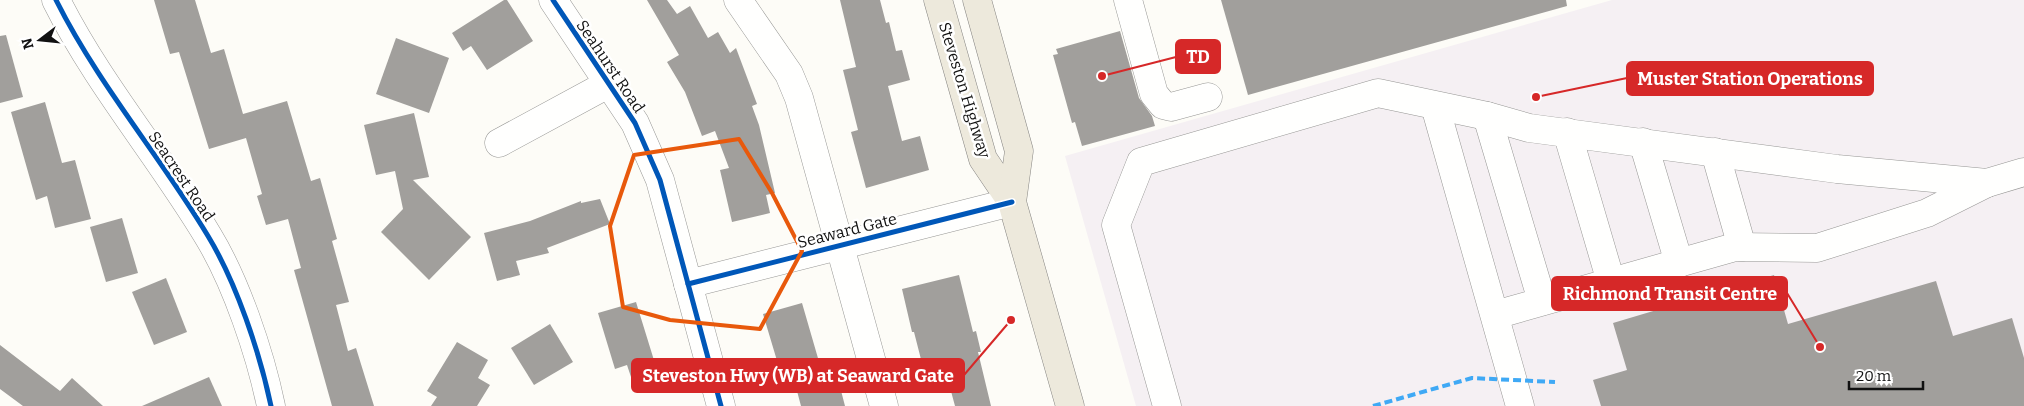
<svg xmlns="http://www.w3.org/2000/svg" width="2024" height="406" viewBox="0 0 2024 406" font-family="Bitter,serif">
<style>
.industrial{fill:#f5f0f3}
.building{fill:#a19f9c}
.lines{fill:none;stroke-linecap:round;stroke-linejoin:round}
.minor-casing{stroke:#979795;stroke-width:29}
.major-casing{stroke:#858482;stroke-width:29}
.minor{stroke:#fffffe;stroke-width:28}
.major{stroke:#ede9dc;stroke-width:28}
.quiet{stroke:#3fa9f5;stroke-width:4;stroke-dasharray:8 4;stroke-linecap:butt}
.cycleway-casing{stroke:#fff;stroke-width:8}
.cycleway{stroke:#0057b8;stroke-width:5}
.marked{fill:none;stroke:#e8590c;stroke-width:4;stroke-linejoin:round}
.labels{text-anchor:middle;stroke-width:5;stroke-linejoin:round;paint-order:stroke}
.street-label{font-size:16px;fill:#111;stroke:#fff}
.leader{fill:none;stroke:#d62828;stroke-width:2}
.callout-dot{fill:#d62828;stroke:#fff;stroke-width:2}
.callout{fill:#d62828;stroke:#d62828;stroke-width:2}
.callout-label{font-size:18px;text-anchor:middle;font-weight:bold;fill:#fff}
</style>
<rect width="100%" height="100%" fill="#fdfcf7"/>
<polygon class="industrial" points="1612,0 2024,0 2024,406 1136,406 1065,156"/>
<g class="building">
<polygon points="154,0 195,0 211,53 224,49 243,114 287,101 311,181 320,178 337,239 332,241 349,302 336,305 348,351 356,348 374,406 332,406 294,270 301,268 288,219 266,225 257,196 262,194 246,138 209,149 179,52 170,54"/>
<polygon points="504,0 507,0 533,41 487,70 471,46 463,51 452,33"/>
<polygon points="647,0 667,0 677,14 690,6 708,38 718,32 730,53 736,48 757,104 752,106 759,125 775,193 766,195 770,213 732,222 720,170 729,168 715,131 702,136 685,92 667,62 679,55"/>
<polygon points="840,0 880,0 886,23 889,22 896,51 902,50 910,80 888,86 902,141 920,136 929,170 866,188 851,132 858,130 843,70 856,67"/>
<polygon points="1221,0 1566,0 1567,6 1248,95"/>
<polygon points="1120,31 1139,98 1152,116 1155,126 1082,146 1075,122 1072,123 1053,55 1058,54 1056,49"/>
<polygon points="6,35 23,97 0,103 0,36"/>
<polygon points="396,38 449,58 429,113 376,94"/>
<polygon points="45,102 62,163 75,160 91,219 55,228 47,196 36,200 11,112"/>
<polygon points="414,113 429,177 413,180 471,237 429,280 381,232 403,209 395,171 376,175 364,125"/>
<polygon points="600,199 610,224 547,248 549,253 516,261 520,275 497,281 484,233 530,221 581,201 581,203"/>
<polygon points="122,218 138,273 106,282 90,227"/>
<polygon points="959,275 973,332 976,331 981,352 978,352 991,406 955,406 945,369 925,375 914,332 912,332 902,289"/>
<polygon points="1774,275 1788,324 1936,281 1953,336 2012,318 2024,358 2024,406 1601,406 1593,380 1627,370 1613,323"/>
<polygon points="166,278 187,332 154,345 132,292"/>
<polygon points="636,302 657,370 631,377 627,365 615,369 598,313"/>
<polygon points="802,303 822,372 827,371 829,381 838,379 845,406 801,406 789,361 778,364 763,314"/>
<polygon points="550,324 573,362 534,385 511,348"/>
<polygon points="457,342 488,360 478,378 490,385 477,406 431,406 437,397 427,391"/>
<polygon points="0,345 60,391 72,378 103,406 23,406 0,389"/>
<polygon points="209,377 222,406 142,406"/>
</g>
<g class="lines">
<g class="minor-casing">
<g id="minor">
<path d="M 56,0 C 98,84 160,156 208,236 C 236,282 260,353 271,406"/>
<polyline points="553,0 635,123 660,180 721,406"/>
<polyline points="738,0 789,74 799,98 884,406"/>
<polyline points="1128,0 1154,94 1163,105 1171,107 1208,97"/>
<polyline points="1435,106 1520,406"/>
<polyline points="1487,116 1542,301"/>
<polyline points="1567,132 1611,282"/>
<polyline points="1643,142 1679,263"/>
<polyline points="499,143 608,84"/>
<polyline points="1715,152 1742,247"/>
<polyline points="1987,183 2024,172"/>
<polyline points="688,284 1012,202"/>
<polyline points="1167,406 1116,225 1141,162 1378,93 1487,116 1529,128 1837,169 1987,183 1927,213 1817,248 1735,247 1495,315"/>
</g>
</g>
<g class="major-casing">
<g id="major">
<polyline points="938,0 983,159 1012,202 1070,406"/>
<polyline points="977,0 1019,151 1012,202"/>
</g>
</g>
<use href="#minor" class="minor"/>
<use href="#major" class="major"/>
<polyline class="quiet" points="1373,406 1472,378 1555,382"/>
<g class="cycleway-casing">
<g id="cycleway">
<path d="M 56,0 C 98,84 160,156 208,236 C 236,282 260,353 271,406"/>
<polyline points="553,0 635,123 660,180 721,406"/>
<polyline points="688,284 1012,202"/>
</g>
</g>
<use href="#cycleway" class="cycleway"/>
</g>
<path class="marked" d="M 739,139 L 772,193 L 802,251 L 760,329 L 670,320 L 623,307 L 610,226 L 634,155 Z"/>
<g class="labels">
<g class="street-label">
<text transform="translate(611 66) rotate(56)" y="6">Seahurst Road</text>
<text transform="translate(965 90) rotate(73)" y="6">Steveston Highway</text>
<text transform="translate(182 176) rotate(56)" y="6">Seacrest Road</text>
<text transform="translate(847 230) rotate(-14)" y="6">Seaward Gate</text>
</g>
</g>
<path class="leader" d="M1102 76L1176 57M1536 97L1627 78M1820 347L1787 293M1011 320L964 375"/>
<g class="callout-dot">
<circle cx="1102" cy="76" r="5"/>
<circle cx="1536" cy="97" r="5"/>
<circle cx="1820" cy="347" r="5"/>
<circle cx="1011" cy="320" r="5"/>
</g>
<g class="callout">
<rect x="1176" y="40" width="44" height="33" rx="5"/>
<rect x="1627" y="62" width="246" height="33" rx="5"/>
<rect x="1552" y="277" width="235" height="33" rx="5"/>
<rect x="632" y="359" width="332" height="33" rx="5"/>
</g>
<g class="callout-label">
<text x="1198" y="63">TD</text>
<text x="1750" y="85">Muster Station Operations</text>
<text x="1670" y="300">Richmond Transit Centre</text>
<text x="798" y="382">Steveston Hwy (WB) at Seaward Gate</text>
</g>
<g transform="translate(40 40) rotate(254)" stroke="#ffffff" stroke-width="4" paint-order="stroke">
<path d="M0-4L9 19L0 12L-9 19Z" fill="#111111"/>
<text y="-8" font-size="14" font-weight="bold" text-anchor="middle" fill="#111111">N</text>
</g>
<path d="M1849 381v8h74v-8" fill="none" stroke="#111111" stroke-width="2.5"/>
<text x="1856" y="381" font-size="15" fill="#111111" stroke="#ffffff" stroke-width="4" paint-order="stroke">20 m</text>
</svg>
